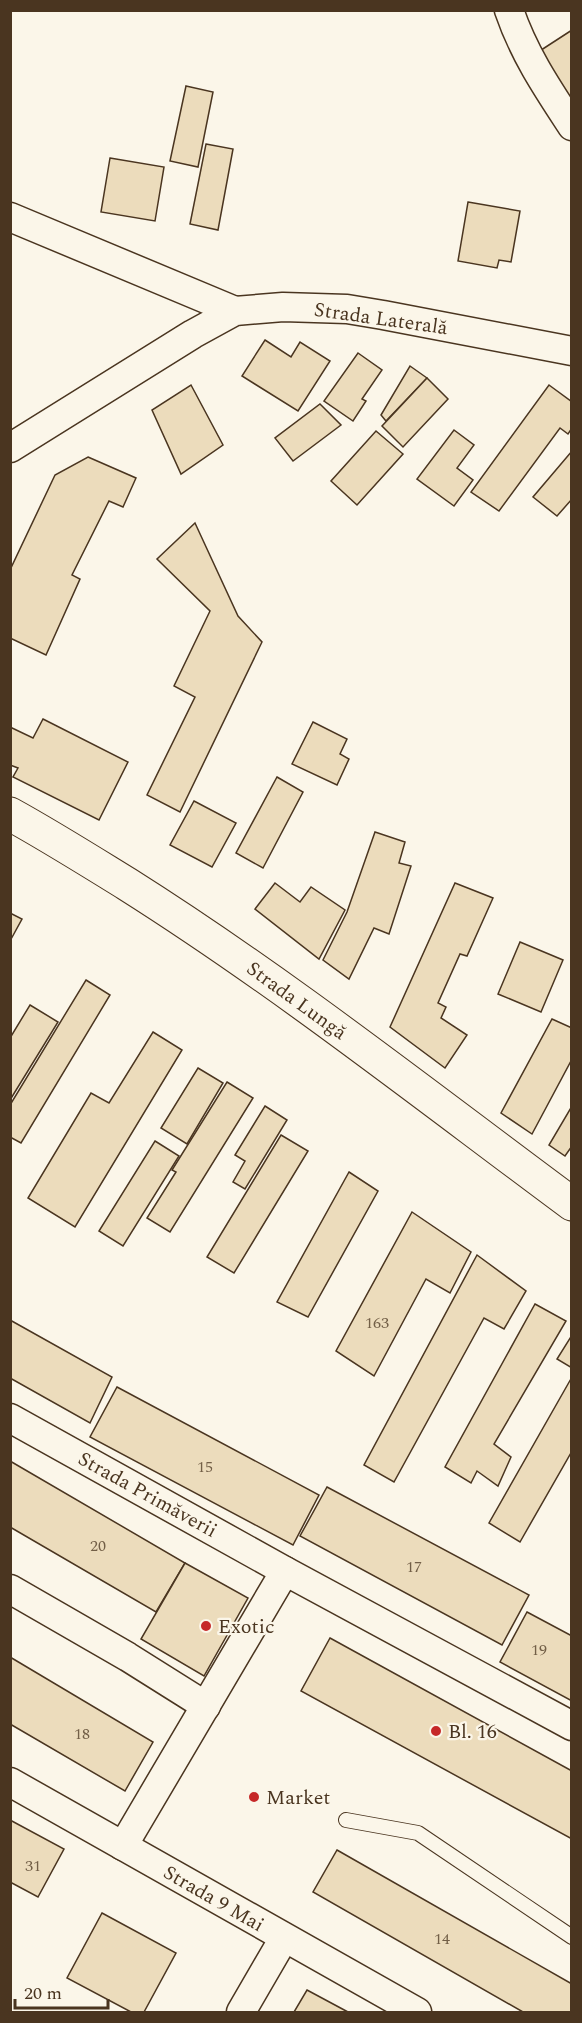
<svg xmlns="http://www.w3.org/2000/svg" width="582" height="2023" viewBox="0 0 582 2023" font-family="Spectral,serif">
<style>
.building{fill:#ecdcbc;stroke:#4a3520;stroke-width:1.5}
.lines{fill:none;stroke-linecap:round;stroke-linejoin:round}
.lane-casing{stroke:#4a3520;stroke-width:16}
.street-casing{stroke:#4a3520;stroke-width:31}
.highway-casing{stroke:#4a3520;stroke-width:35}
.lane{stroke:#fbf6e9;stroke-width:14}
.street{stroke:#fbf6e9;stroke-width:28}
.highway{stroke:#fbf6e9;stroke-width:33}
.poi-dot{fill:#c62828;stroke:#fbf6e9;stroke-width:2}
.labels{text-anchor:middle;stroke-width:4.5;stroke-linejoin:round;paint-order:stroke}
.number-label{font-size:16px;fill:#725f47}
.street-label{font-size:20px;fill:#4a3520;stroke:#fbf6e9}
.poi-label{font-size:20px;fill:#4a3520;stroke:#fbf6e9;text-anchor:start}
</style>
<rect width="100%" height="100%" fill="#fbf6e9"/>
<g class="building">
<polygon points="572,30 572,101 535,54"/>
<polygon points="186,86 213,92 198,167 170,161"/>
<polygon points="206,144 233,149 218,230 190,224"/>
<polygon points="110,158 164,167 155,221 101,212"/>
<polygon points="468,202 520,211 511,262 499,260 497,268 458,261"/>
<polygon points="265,340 291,357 300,342 330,361 298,411 242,376"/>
<polygon points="358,353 382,370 362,399 366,401 353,421 324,401"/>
<polygon points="410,366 427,378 386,421 381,415"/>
<polygon points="427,378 448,399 403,447 382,426"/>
<polygon points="191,385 223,445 181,474 152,410"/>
<polygon points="549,385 572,402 572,428 568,434 560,428 499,511 471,492"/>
<polygon points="320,404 341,425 293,461 275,438"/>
<polygon points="454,430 474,445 457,468 473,480 454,506 417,479"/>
<polygon points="376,431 403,454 357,505 331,481"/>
<polygon points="572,451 572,499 557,516 533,497"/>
<polygon points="88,457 136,478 123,507 109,501 72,575 80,579 46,655 10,638 10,570 55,475"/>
<polygon points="195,523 238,616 262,642 180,812 147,795 195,697 174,686 210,611 157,559"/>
<polygon points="43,719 128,762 99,820 13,777 18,768 10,765 10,727 33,738"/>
<polygon points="313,722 347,739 340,754 349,759 337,785 292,764"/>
<polygon points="277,777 303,792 263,868 236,853"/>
<polygon points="194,801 236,823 212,867 170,845"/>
<polygon points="375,832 405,842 399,863 411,866 389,934 374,928 349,979 323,960 347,912"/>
<polygon points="275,883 300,902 311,887 345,910 319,959 255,909"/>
<polygon points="455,883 493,898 467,956 460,954 438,1003 446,1007 441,1018 467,1035 445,1068 390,1027"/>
<polygon points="10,913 22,919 10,941"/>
<polygon points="520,942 563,960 541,1012 498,994"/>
<polygon points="86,980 110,995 21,1143 10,1137 10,1105"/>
<polygon points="30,1005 58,1022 10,1100 10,1038"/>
<polygon points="552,1019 572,1028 572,1059 532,1134 501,1113"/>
<polygon points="153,1032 182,1050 75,1227 28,1198 91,1093 109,1103"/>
<polygon points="198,1068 223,1083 187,1144 161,1128"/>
<polygon points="227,1082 253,1098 170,1232 147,1218 176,1172 172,1170"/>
<polygon points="265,1106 287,1120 245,1189 233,1182 245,1161 235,1155"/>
<polygon points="572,1106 572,1146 565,1156 549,1145"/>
<polygon points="281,1135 308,1151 234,1273 207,1257"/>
<polygon points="155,1141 179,1156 123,1246 99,1231"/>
<polygon points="349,1172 378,1191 308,1317 277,1302"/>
<polygon points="412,1212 471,1252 450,1293 426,1279 374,1376 336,1351"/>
<polygon points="477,1255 526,1291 504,1329 484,1318 394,1482 364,1465"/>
<polygon points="535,1304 566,1321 494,1444 511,1457 498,1486 477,1471 471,1483 445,1467"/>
<polygon points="10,1320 112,1377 90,1423 10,1378"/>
<polygon points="572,1335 572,1368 557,1359"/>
<polygon points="572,1377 572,1451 520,1542 489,1523"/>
<polygon points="117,1387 319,1495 293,1545 90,1437"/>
<polygon points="10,1461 185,1563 156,1612 10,1527"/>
<polygon points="327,1487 529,1595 502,1645 300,1536"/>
<polygon points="185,1563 248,1598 204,1676 141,1639"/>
<polygon points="527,1612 572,1636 572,1701 500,1662"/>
<polygon points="330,1638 572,1771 572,1839 301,1691"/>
<polygon points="10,1657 153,1742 125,1791 10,1724"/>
<polygon points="10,1820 64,1849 38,1897 10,1882"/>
<polygon points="337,1850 572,1984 572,2012 523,2012 313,1892"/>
<polygon points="102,1913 176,1953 144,2012 131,2012 67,1978"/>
<polygon points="307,1990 348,2012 294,2012"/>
</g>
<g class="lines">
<g class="lane-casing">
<polyline id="lane" points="346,1820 418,1833 572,1937"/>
</g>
<g class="street-casing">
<g id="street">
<path d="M 509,10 C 524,54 547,88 572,126"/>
<polyline points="10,217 235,311"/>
<polyline points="10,448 193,334 235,311 283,307 347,309 383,315 572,351"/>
<polyline points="10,1418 285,1571 572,1726"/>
<polyline points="10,1589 128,1657 206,1706"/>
<polyline points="10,1782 417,2012"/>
<polyline points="123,1846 285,1571"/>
<polyline points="241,2012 284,1938"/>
</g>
</g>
<g class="highway-casing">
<path id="highway" d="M 10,814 C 50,836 88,860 127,884 C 282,982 425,1095 572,1204"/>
</g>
<use href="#lane" class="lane"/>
<use href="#street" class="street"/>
<use href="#highway" class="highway"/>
</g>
<g class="poi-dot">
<circle cx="206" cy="1626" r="6"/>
<circle cx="436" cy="1731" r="6"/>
<circle cx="254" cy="1797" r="6"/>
</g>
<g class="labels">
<g class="number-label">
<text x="377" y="1328">163</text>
<text x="205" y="1472">15</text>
<text x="98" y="1551">20</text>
<text x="414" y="1572">17</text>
<text x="539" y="1655">19</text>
<text x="82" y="1739">18</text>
<text x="33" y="1871">31</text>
<text x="442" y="1944">14</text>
</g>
<g class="street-label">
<text transform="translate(381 318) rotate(8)" y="7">Strada Laterală</text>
<text transform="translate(297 1000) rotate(36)" y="7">Strada Lungă</text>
<text transform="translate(148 1494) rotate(29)" y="7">Strada Primăverii</text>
<text transform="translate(214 1898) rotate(30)" y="7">Strada 9 Mai</text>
</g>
<g class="poi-label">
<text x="218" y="1633">Exotic</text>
<text x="448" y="1738">Bl. 16</text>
<text x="266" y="1804">Market</text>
</g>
</g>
<rect width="582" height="2023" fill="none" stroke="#4a3520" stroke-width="24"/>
<path d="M15 1999v9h93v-9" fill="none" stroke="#4a3520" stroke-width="3"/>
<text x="24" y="1999" font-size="18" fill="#4a3520" stroke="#fbf6e9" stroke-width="4.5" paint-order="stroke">20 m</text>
</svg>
